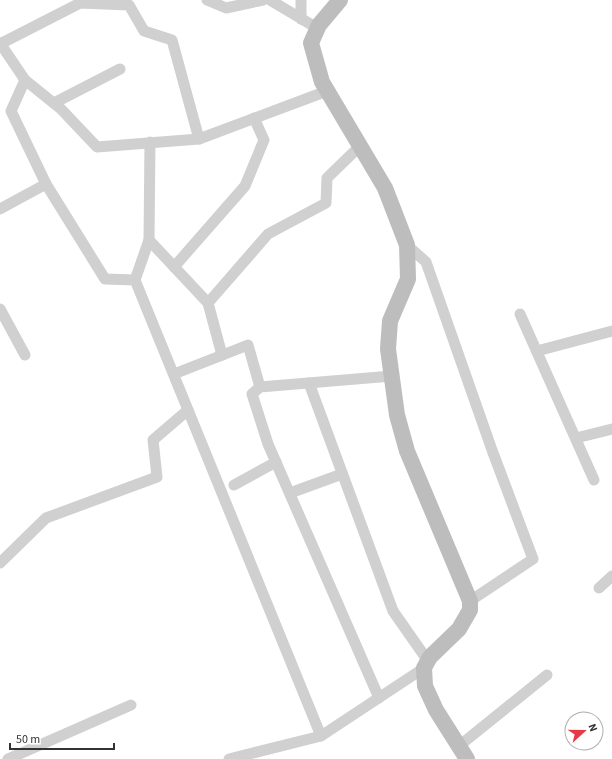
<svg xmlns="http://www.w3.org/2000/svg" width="612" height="759" viewBox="0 0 612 759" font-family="'Source Sans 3',sans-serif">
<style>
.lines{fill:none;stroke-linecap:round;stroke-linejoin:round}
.street{stroke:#d0d0d0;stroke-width:11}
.secondary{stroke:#bdbdbd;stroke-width:16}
</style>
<rect width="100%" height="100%" fill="#fff"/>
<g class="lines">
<g class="street">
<polyline points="207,0 226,8 263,0"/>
<polyline points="270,0 317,28"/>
<polyline points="301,19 301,0"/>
<polyline points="0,43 25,80"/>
<polyline points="0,44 80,3 129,5 144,31 172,40 199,139"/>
<polyline points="54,103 120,69"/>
<polyline points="46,184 11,111 25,80 61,109 97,147 199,139 327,91"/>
<polyline points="0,209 46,184 105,279 135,280 321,736 424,668"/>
<polyline points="149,240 208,303 222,355"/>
<polyline points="407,245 426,262 492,450 533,559 470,601"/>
<polyline points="174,267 245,186 264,140 254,118"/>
<polyline points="135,280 149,240 150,142"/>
<polyline points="208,303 268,234 326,203 327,178 360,146"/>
<polyline points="0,309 25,355"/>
<polyline points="520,314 594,480"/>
<polyline points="537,351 612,331"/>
<polyline points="174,374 248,345 260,387"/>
<polyline points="309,383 393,611 428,661"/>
<polyline points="576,438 612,429"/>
<polyline points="234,485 276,462"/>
<polyline points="290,493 342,474"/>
<polyline points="0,563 46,518 157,477 153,440 188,410"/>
<polyline points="599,588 612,576"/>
<polyline points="379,698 268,444 252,394 260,387 392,376"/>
<polyline points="459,746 547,675"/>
<polyline points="8,759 131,705"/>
<polyline points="229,759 321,736"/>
</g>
<polyline class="secondary" points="340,0 319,25 311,43 322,82 385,188 407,245 408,279 390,321 388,349 397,415 407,451 470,601 470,610 459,629 430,657 424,668 425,686 436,710 467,759"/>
</g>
<g transform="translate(584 731) rotate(69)"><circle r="19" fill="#ffffff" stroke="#adadad"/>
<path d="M0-3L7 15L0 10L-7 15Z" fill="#e63946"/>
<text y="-6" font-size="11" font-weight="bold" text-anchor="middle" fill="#333333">N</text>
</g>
<path d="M10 743v6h104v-6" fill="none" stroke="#333333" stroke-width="2"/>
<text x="16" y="743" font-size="12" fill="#333333" stroke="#ffffff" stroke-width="3" paint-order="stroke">50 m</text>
</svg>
